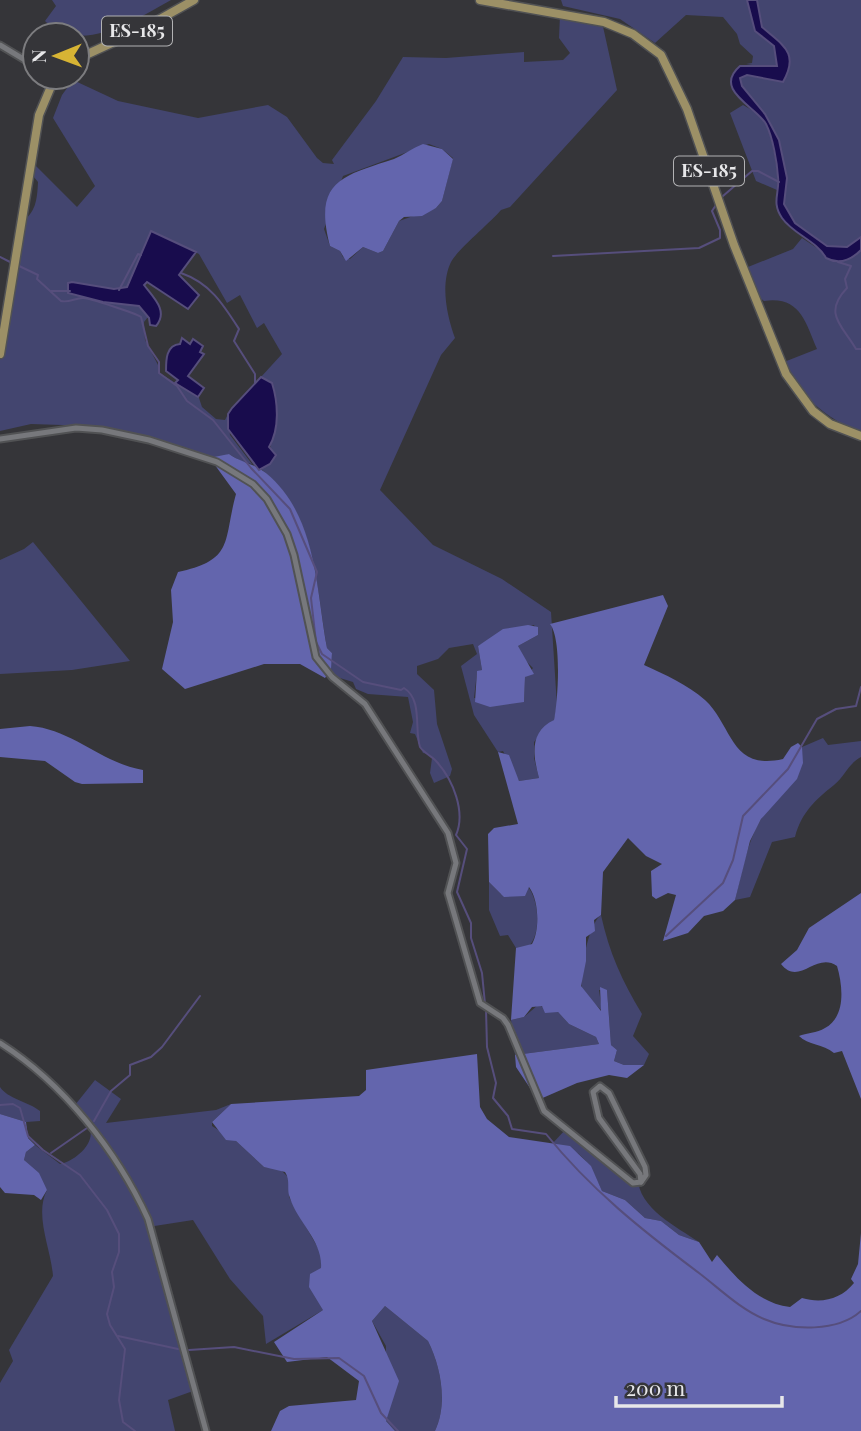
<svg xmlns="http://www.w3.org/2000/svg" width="861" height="1431" viewBox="0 0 861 1431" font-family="'Playfair Display',serif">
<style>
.green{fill:#43456f;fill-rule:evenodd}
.forest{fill:#6365ad}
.water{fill:#180c4d;stroke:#564e7c;stroke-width:2}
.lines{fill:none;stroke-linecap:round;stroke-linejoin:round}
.stream{stroke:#564e7c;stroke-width:2}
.minor-casing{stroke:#515254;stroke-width:9}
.primary-casing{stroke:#515254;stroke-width:11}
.minor{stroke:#77787c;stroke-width:5}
.primary{stroke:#9c9066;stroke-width:8}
.labels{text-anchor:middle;stroke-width:5;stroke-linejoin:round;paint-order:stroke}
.shield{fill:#353539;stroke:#b2b2b4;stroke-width:2}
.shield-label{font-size:18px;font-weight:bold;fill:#e7e7e9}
</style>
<rect width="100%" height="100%" fill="#353539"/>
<g class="green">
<path d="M 52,0 L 171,0 C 135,20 80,56 45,21 L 56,6 Z"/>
<polygon points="561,0 747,0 755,31 774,46 777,66 772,68 746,64 752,63 753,56 740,44 737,34 723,17 686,15 655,43 620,19 563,6"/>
<path d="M 757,0 L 861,0 L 861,237 L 847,247 L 827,246 L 795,223 L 784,204 L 787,178 L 779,139 L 740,82 L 741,76 C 756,74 771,84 785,79 L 790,57 L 762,27 Z"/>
<path d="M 560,15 L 602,22 L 617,90 L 510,207 L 501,210 C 490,223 458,249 451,262 C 440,285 447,316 455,338 L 441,355 L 380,490 L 433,545 L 502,579 L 551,612 L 557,706 L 554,720 L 534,742 L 534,758 L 539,778 L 519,781 L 503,751 L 498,752 L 474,715 L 461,666 L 477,654 L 473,644 L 449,648 L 438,659 L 417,666 L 417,674 L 434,690 L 437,724 L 452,769 L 450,776 L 434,783 L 430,773 L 432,758 L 429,754 L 423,753 L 415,734 L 410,733 L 413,722 L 408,697 L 368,694 L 356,689 L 353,682 L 330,675 L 332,653 L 327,648 C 316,586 316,512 261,469 L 270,464 C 268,429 287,415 265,379 L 261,377 L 282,354 L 264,323 L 257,328 L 240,295 L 227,303 L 199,254 L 151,231 L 127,287 L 114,289 L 72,282 L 73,295 L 139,306 L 148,317 L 144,322 L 145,340 L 158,365 L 158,372 L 199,398 L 202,407 L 216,419 L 225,420 L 228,414 L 230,435 L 252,464 L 242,462 L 229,454 L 212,461 L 184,447 L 93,426 L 31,424 L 0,431 L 0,348 L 20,224 C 36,212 37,201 38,182 L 29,171 L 33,163 L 77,207 L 95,186 L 53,118 L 62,95 L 73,80 L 118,101 L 198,118 L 268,105 L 287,117 L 317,158 L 323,163 L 334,164 L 332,160 L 376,101 L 403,57 L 446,58 L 524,52 L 524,62 L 563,60 L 570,53 L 559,38 ZM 429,144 L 442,149 L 453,158 L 442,201 L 436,208 L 399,221 L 383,251 L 378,253 L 363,247 L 350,259 L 343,257 L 340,251 L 330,246 L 324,229 L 343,176 ZM 534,625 L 538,635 L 518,646 L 520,655 L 533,668 L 525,677 L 524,702 L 474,698 L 477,672 L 482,670 L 478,646 L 502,633 Z"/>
<path d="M 743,105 C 752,110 760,114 765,123 C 772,134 780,177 777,190 L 756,181 L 730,113 Z"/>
<path d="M 802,238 L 823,252 L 854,256 L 861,250 L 861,432 C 825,419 801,396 784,362 L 817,349 C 805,321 800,296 764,301 L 760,298 L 748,267 L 793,249 Z"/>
<polygon points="33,542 130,661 72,670 0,674 0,560 24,549"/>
<path d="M 823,738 L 828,745 L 861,741 L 861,757 C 848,764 845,776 834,785 C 816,799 801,813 795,837 L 772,842 L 750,897 L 735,900 C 742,873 746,845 760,821 C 774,795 803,778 802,747 Z"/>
<path d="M 489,882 L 501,894 L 528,887 C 539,900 542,936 527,948 L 516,948 L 508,935 L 500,936 L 489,910 Z"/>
<path d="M 601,915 C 609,952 622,981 642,1014 L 633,1036 L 649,1054 L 644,1065 L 624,1065 L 614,1061 L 617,1050 L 611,1045 L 607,990 L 599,990 L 602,1011 L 582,991 C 579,975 588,924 601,915 Z"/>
<polygon points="538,1005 558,1012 569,1024 596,1037 599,1044 515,1055 511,1020 524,1017"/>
<path d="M 95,1080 L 121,1099 L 106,1123 L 216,1110 L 231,1104 L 212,1122 L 212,1126 L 236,1141 L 264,1167 L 280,1169 L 289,1178 L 289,1197 L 322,1255 L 323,1310 L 266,1344 L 263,1316 L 230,1279 L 193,1220 L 148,1227 L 193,1391 L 168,1400 L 175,1431 L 0,1431 L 0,1383 L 13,1361 L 9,1350 L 53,1276 C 51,1249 34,1215 47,1190 L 24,1160 L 26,1152 L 35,1145 L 60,1164 C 73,1162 95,1145 90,1129 C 87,1121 80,1112 75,1105 Z"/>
<path d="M 0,1087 C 8,1099 27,1101 40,1111 L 40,1121 L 26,1122 L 0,1114 Z"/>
<path d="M 566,1129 L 632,1179 L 638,1178 C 638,1208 677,1227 699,1242 L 679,1235 L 661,1221 L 645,1218 L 625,1200 L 602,1191 C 591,1166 582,1147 552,1144 Z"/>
<path d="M 385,1306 L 428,1341 C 441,1367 448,1404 435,1431 L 395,1431 L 386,1421 L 386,1346 L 372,1321 Z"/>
</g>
<g class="forest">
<path d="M 423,144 L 442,149 L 453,159 L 442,201 L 436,208 L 422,216 L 404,217 L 399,221 L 383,251 L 378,253 L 363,247 L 346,261 L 340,251 L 330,246 C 313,181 342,176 394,159 C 404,155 412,148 423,144 Z"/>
<path d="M 229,454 C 242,463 255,464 266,473 C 317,515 316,589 327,648 L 332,653 L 331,669 L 325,678 L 300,664 L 264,664 L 185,689 L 162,669 L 173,622 L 171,590 L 178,572 C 235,560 223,541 236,494 L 212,461 L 214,457 Z"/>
<path d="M 663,595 L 668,606 L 644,665 C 664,674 688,685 705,700 C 733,726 730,771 783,759 L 791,747 L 798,743 L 802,747 L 803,763 L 797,779 L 761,819 L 750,841 L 735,900 L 723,911 L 704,916 L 688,933 L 663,941 L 676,895 L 668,893 L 656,899 L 652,896 L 651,871 L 662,864 L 646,856 L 628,838 L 603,872 L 601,915 L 594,920 L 595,931 L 586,937 L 586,961 L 581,986 L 601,1011 L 600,987 L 607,990 L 611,1045 L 617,1050 L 614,1061 L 624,1065 L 644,1065 L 627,1078 L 609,1075 L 577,1083 L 538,1100 L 516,1067 L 515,1055 L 599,1044 L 596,1037 L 569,1024 L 558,1012 L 545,1013 L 542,1006 L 532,1007 L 524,1017 L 511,1020 L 516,948 L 532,944 C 540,930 539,900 529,887 L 525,896 L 504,897 L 489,882 L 488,834 L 494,828 L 518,824 L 498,752 L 509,755 L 519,781 L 539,778 C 533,755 529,732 554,720 C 558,701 562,639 550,624 Z"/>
<polygon points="528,625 538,627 538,635 518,646 534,674 525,677 524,702 490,707 475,702 477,671 482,670 478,646 503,629"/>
<path d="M 30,726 C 72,729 101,763 143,770 L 143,783 L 82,784 L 75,782 L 45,761 L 0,757 L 0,729 Z"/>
<path d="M 861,893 L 861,1099 L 842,1051 L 834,1053 C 823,1044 808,1045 799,1036 C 806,1033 817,1033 825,1028 C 846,1017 843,986 837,966 C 816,951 799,987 781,964 L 797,950 L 809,928 Z"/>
<path d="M 477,1054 L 480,1107 L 487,1119 L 509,1137 L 570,1146 L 591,1166 L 602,1191 L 625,1200 L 645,1218 L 661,1221 L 679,1235 L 699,1242 L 712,1262 L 717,1255 C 736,1278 758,1303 790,1307 L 802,1298 C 822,1304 841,1299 854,1283 L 851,1279 L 858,1264 L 861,1233 L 861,1431 L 435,1431 C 448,1404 441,1367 428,1341 L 385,1306 L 372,1321 L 399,1381 L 386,1421 L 395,1431 L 271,1431 L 280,1411 L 289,1406 L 356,1400 L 359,1381 L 327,1357 L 287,1362 L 274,1342 L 323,1310 L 309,1287 L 310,1274 L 321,1268 C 323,1241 298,1223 290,1198 C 286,1189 291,1181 285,1172 L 264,1167 L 236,1141 L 226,1140 L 212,1122 L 231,1104 L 359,1096 L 366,1090 L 366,1070 Z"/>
<polygon points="0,1114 26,1122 28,1138 35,1145 26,1152 24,1160 39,1173 47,1190 41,1200 34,1195 5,1193 0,1187"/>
</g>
<g class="water">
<path d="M 747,0 L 757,0 L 762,27 C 782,45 800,52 783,82 L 747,75 L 740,78 L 742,86 L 765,114 L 779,140 L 787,178 L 784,204 L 795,223 L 827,246 L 847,247 L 861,237 L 861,250 C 851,260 839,265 826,258 C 817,241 793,234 782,218 C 771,202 780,193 778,177 C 777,162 773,138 766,124 C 757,107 712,90 740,66 L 777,66 L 774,46 L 755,31 Z"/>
<path d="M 151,231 L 196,252 L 179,275 L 199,295 L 188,309 L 147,282 L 144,285 C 153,297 169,311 156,326 L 150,325 L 149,318 L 139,306 L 103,302 L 68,293 L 68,283 L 72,282 L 114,289 L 127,287 Z"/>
<path d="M 182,338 L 190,344 L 193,339 L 203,346 L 200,352 L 204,354 L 188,376 L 204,388 L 198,397 L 175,383 L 178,380 L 166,371 C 166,360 166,345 180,344 Z"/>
<path d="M 261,377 L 272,383 C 278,402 280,429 269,447 L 276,455 L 270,464 L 259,470 L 228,429 L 228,414 L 232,408 Z"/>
</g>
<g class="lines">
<g class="stream">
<polyline points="723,196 752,171 758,171 779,182"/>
<polyline points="553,256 699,248 720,238 720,230 712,211 716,205"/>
<polyline points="0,257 12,263"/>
<path d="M 838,262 L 851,266 L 845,279 L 847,288 C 822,314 843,326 856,349 L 861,349"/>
<path d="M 17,265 L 38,275 L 37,279 L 61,301 C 69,303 75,298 83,298 C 89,298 135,313 141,317 L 148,346 L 159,362 L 159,373 L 177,386 L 187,401 L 213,420 L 251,468 L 290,509 L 317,572 L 311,598 L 316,642 L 322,654 L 363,682 L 401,690 L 404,688 C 423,700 414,729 420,747 C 425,754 432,756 437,762 C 453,780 466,812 456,835 L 467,849 L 457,892 L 471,923 L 471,938 L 482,973 L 485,1004"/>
<path d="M 181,273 C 210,283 223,304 239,329 L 234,341 L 255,374 L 255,383"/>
<polyline points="119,290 138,254 141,255"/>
<polyline points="51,291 70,291"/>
<polyline points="666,936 723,883 733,860 743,816 788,769 817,719 836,709 856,706 861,687"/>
<path d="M 486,1009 L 487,1047 L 496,1083 L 493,1098 L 508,1116 L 512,1129 L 546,1134 C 590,1189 643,1231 699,1273 C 720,1289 740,1309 764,1319 C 792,1331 838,1332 861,1311"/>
<polyline points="0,1105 13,1104 20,1108 28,1136 43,1150 80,1175 107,1210 119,1234 119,1252 112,1272 114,1287 107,1314 110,1325 125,1349 119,1400 123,1422 135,1431"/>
<polyline points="94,1121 111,1091 130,1075 130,1065 151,1057 162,1047 200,996"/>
<polyline points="51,1153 87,1128"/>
<polyline points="118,1336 178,1349"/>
<polyline points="189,1350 234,1347 294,1359 339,1358 364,1376 381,1413 398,1431"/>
</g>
<g class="minor-casing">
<g id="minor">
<polyline points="0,45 35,66"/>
<polyline points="0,439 76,428 102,430 149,440 217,462 253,484 267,499 287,534 294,555 316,657 332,677 365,704 448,833 456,863 448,893 480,1003 503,1018 508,1025 544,1111 633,1183 641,1182"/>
<path d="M 0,1043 C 63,1083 117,1151 148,1219 L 206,1431"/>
<polygon points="600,1086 609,1093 645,1167 646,1175 641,1182 640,1174 599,1118 593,1092"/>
</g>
</g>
<g class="primary-casing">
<g id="primary">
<polyline points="480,0 604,22 633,34 661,55 687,109 734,245 786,374 813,411 830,424 861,436"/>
<polyline points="77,59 144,28 194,0"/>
<polyline points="0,354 39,115 55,77"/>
</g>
</g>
<use href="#minor" class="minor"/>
<use href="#primary" class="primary"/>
</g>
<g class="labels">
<g class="shield">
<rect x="102" y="16.5" width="70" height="29" rx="5"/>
<rect x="674" y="156.5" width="70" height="29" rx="5"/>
</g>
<g class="shield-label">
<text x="137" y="37">ES-185</text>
<text x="709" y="177">ES-185</text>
</g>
</g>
<g transform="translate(56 56) rotate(269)"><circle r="33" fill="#353539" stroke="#7c7c7f" stroke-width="2"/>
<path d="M0-5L12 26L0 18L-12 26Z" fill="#d7b434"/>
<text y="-10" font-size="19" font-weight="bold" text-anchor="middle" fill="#e7e7e9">N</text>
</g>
<path d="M616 1396v10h166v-10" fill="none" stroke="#e7e7e9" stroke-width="3.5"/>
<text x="626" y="1396" font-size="21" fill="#e7e7e9" stroke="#353539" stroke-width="5" paint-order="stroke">200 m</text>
</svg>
